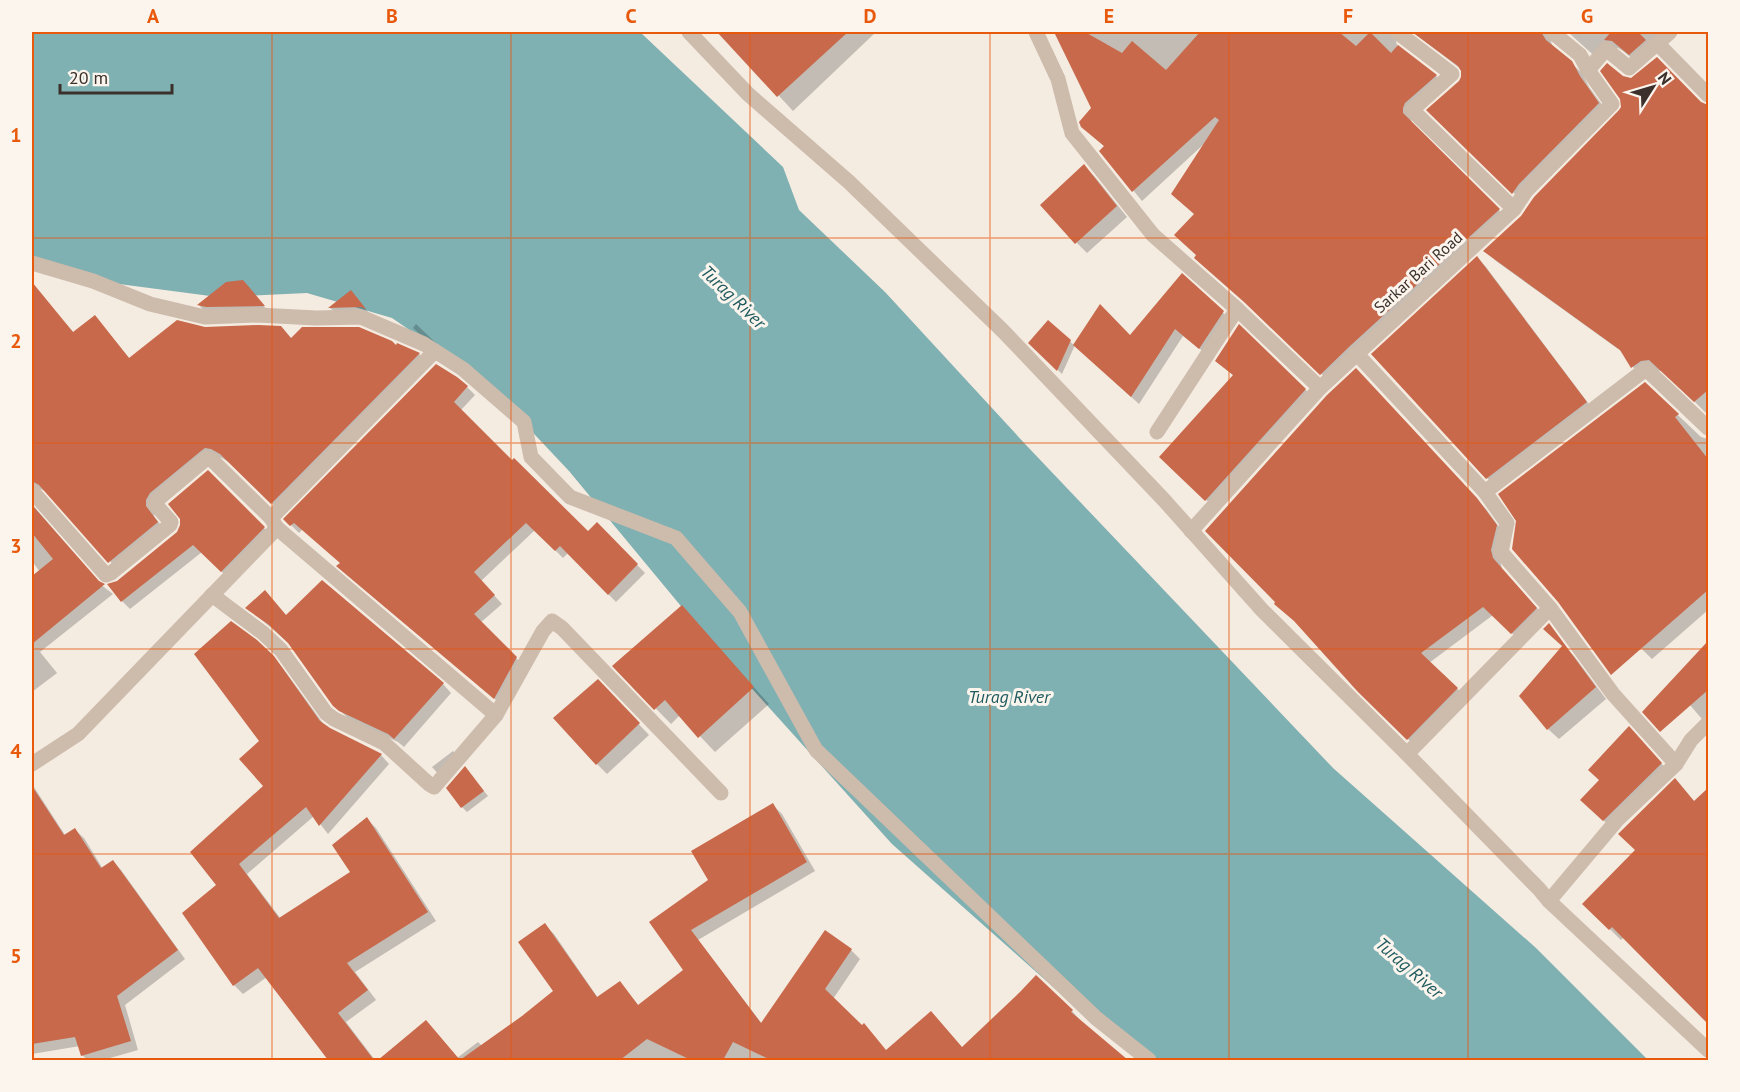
<svg xmlns="http://www.w3.org/2000/svg" width="1740" height="1092" viewBox="0 0 1740 1092" font-family="'PT Sans',sans-serif">
<style>
.water{fill:#7fb0b2}
.shadow{fill:#0003}
.building{fill:#c8694b}
.lines{fill:none;stroke-linecap:round;stroke-linejoin:round}
.street{stroke:#cdbbac;stroke-width:15}
.grid{fill:none;stroke:#e8590c;stroke-width:1.5;stroke-opacity:0.55}
.labels{text-anchor:middle;stroke-width:6;stroke-linejoin:round;paint-order:stroke}
.street-label{font-size:16px;fill:#3b302b;stroke:#fbf5ee}
.water-label{font-size:18px;font-style:italic;fill:#1f5a5e;stroke:#fbf5ee}
.neatline{fill:none;stroke:#e8590c;stroke-width:2}
.grid-label{font-size:20px;text-anchor:middle;font-weight:bold;fill:#e8590c}
</style>
<rect width="100%" height="100%" fill="#f4ebe1"/>
<polygon class="water" points="32,32 640,32 783,167 799,210 885,292 1026,445 1333,768 1536,948 1648,1060 1156,1060 1096,1025 892,844 719,652 569,471 485,382 392,318 307,293 218,297 43,274 32,265"/>
<g class="shadow">
<polygon points="723,32 876,32 793,111 721,33"/>
<polygon points="1055,32 1407,32 1399,35 1396,42 1398,47 1436,76 1445,85 1414,113 1411,122 1414,127 1508,219 1477,248 1466,239 1474,251 1331,383 1255,311 1196,214 1204,144 1142,201 1101,151 1105,147 1082,126 1092,108"/>
<polygon points="1409,32 1669,32 1639,64 1623,51 1618,48 1609,51 1600,61 1569,33 1559,32 1554,35 1551,41 1552,45 1582,73 1589,87 1608,113 1523,202 1428,110 1460,82 1462,70 1414,33"/>
<polygon points="1657,59 1708,110 1708,415 1665,372 1655,370 1643,378 1633,367 1625,354 1496,261 1485,251 1522,217 1623,107 1623,77 1631,79"/>
<polygon points="1084,166 1095,177 1127,217 1087,253 1077,243"/>
<polygon points="1477,258 1486,267 1594,411 1496,487 1487,478"/>
<polygon points="1182,275 1231,320 1208,355 1183,336 1139,404 1075,345 1062,374 1030,343 1048,322 1075,346 1101,306 1131,337"/>
<polygon points="248,286 267,310 203,310 199,305"/>
<polygon points="351,292 356,297 368,312 335,312 330,308"/>
<polygon points="43,298 74,333 95,317 130,359 205,328 291,339 396,347 419,354 427,362 281,512 230,463 222,458 215,457 155,509 154,516 166,532 118,570 48,492 40,489 32,496 32,307"/>
<polygon points="416,324 439,346 424,338 413,328"/>
<polygon points="1239,326 1315,399 1216,509 1170,467 1234,376 1217,361"/>
<polygon points="1365,379 1486,509 1505,535 1500,560 1502,569 1545,617 1521,642 1493,615 1429,663 1466,697 1417,748 1360,691"/>
<polygon points="1645,384 1701,437 1708,439 1708,610 1652,659 1641,648"/>
<polygon points="467,387 475,395 460,411 588,533 597,524 645,573 616,602 568,553 563,558 535,530 481,581 502,604 480,623 524,666 502,705 346,574 341,563 303,529 299,533 285,519"/>
<polygon points="208,472 272,536 230,580 202,552 130,609 122,601 118,582 178,533"/>
<polygon points="32,504 100,584 113,594 40,652 57,673 32,692 32,596 48,583 32,561"/>
<polygon points="265,592 287,617 443,684 451,693 404,747 398,742 349,719 334,705 290,644 248,608"/>
<polygon points="682,607 769,704 715,752 680,715 671,724 614,666"/>
<polygon points="256,642 282,667 325,726 381,755 389,764 328,834 314,816 247,874 281,919 352,872 367,819 376,828 436,921 355,972 376,1000 346,1022 375,1060 330,1060 267,977 243,994 234,985 218,886 265,786"/>
<polygon points="1708,644 1708,726 1671,683"/>
<polygon points="1564,646 1574,656 1606,699 1559,739 1548,729"/>
<polygon points="598,681 649,735 607,774 597,764"/>
<polygon points="1637,736 1669,772 1612,828 1590,808"/>
<polygon points="453,751 457,755 440,776 432,767"/>
<polygon points="465,768 488,796 467,812 462,807"/>
<polygon points="1675,780 1695,802 1708,790 1708,1023 1624,937 1621,940 1584,904 1637,851"/>
<polygon points="32,784 65,835 75,830 84,838 103,869 113,862 121,870 185,959 125,1005 138,1050 103,1060 88,1060 82,1055 80,1046 32,1054"/>
<polygon points="773,805 782,814 815,871 698,940 762,1024 825,932 851,950 860,959 833,999 887,1052 963,1048 993,1037 1011,1060 833,1060 827,1054 826,1060 381,1060 426,1022 457,1058 478,1042 482,1046 523,1017 555,991 545,925 554,934 598,998 620,983 639,1006 685,971 651,922 710,880"/>
<polygon points="1072,1011 1080,1020 1079,1021 1125,1060 1030,1060 995,1035"/>
</g>
<g class="building">
<polygon points="717,32 848,32 777,97"/>
<polygon points="1054,32 1085,32 1122,53 1132,41 1166,70 1200,32 1339,32 1356,46 1370,32 1391,53 1398,45 1437,75 1405,103 1403,108 1403,113 1500,209 1467,239 1461,234 1465,241 1350,346 1320,375 1244,302 1194,258 1196,255 1174,235 1194,214 1171,194 1219,120 1215,117 1132,192 1099,151 1104,146 1081,127 1079,122 1091,108"/>
<polygon points="1412,32 1541,32 1546,40 1572,61 1580,76 1599,103 1519,184 1512,194 1426,110 1459,81 1461,77 1461,71 1458,66"/>
<polygon points="1611,32 1638,32 1646,40 1629,55 1612,41 1604,40"/>
<polygon points="1657,57 1701,102 1708,105 1708,390 1694,402 1649,360 1641,361 1631,368 1620,350 1483,251 1521,216 1534,197 1619,110 1621,107 1620,99 1600,71 1607,63 1623,76 1631,78"/>
<polygon points="1084,164 1117,206 1075,244 1040,205"/>
<polygon points="1477,256 1587,402 1486,479 1371,354"/>
<polygon points="1182,273 1224,311 1199,349 1175,329 1131,397 1073,345 1100,304 1130,335"/>
<polygon points="243,280 265,306 206,307 197,305 226,282"/>
<polygon points="32,282 73,332 95,315 129,358 177,320 205,327 258,325 281,326 291,338 302,327 359,327 392,341 396,345 397,343 420,353 271,504 220,454 211,449 205,448 201,451 150,493 146,500 146,506 158,522 108,563 39,485 32,481"/>
<polygon points="351,290 366,309 361,307 328,308"/>
<polygon points="1048,320 1071,340 1057,371 1028,343"/>
<polygon points="1239,324 1306,389 1205,501 1159,457 1233,375 1215,361"/>
<polygon points="436,364 457,377 468,386 454,402 512,460 514,458 588,531 597,522 638,564 608,595 560,546 555,551 526,523 474,572 495,595 474,614 517,657 494,699 336,566 340,563 294,523 290,526 283,519"/>
<polygon points="1356,368 1477,498 1497,525 1491,550 1493,558 1537,608 1511,634 1483,607 1421,653 1458,688 1407,740 1358,692 1294,621 1274,604 1275,602 1205,531 1327,395"/>
<polygon points="1645,382 1679,414 1675,417 1708,459 1708,590 1611,675 1558,602 1512,549 1516,521 1498,494"/>
<polygon points="208,470 265,527 221,572 193,545 121,602 107,584 117,581 177,532 180,525 180,519 168,504"/>
<polygon points="32,505 99,581 105,584 32,644 32,576 53,559 32,533"/>
<polygon points="322,580 444,683 394,739 388,734 339,711 333,706 288,643 269,625 245,608 265,590 286,615"/>
<polygon points="682,605 754,687 698,738 665,700 654,710 612,666"/>
<polygon points="231,621 257,640 274,656 320,721 330,728 382,754 319,826 306,807 239,864 279,918 350,872 332,845 367,817 428,912 347,963 368,990 338,1013 374,1060 328,1060 258,968 233,986 182,913 216,885 190,852 263,786 239,759 259,741 194,654"/>
<polygon points="1549,623 1596,687 1547,730 1519,696 1562,646 1543,629"/>
<polygon points="1708,641 1708,690 1660,732 1642,712"/>
<polygon points="598,679 640,723 596,765 553,718"/>
<polygon points="1629,726 1662,763 1603,821 1580,800 1599,780 1588,770"/>
<polygon points="465,766 484,791 461,808 446,788"/>
<polygon points="1675,778 1694,801 1708,788 1708,1024 1612,927 1609,930 1582,904 1635,850 1618,834"/>
<polygon points="32,786 64,835 75,828 101,868 113,860 178,950 117,996 131,1041 81,1056 75,1037 32,1044"/>
<polygon points="773,803 807,862 691,930 761,1023 825,930 852,949 825,989 862,1025 864,1023 886,1050 931,1011 962,1047 1020,992 1036,975 1073,1010 1071,1012 1128,1060 771,1060 733,1042 723,1060 691,1060 647,1039 620,1060 378,1060 426,1020 460,1060 522,1016 553,991 518,942 545,923 597,997 620,981 638,1005 683,970 649,922 708,880 691,851"/>
</g>
<g class="lines">
<g class="street">
<polyline points="689,32 748,94 849,182 1003,331 1164,500 1262,610 1407,754 1539,889 1549,901 1708,1050"/>
<polyline points="1036,32 1058,79 1072,133 1153,235 1237,309"/>
<polyline points="1397,32 1452,74 1412,110 1514,209"/>
<polyline points="1552,32 1580,55 1588,70"/>
<polyline points="1658,44 1708,95"/>
<polyline points="32,263 93,281 150,304 205,317 258,315 316,318 361,317 424,344 463,369 524,422 531,457 570,497 676,538 740,612 816,750 1096,1018 1149,1060"/>
<polyline points="1356,353 1485,492"/>
<polyline points="1157,432 1237,309 1320,388 1514,209 1526,191 1612,104 1588,70 1606,49 1629,68 1670,32"/>
<polyline points="32,491 106,575 111,573 170,525 171,522 155,504 157,500 207,458 213,461 271,518"/>
<polyline points="277,528 496,715 543,631 552,621 562,628 721,793"/>
<polyline points="1191,531 1320,388"/>
<polyline points="212,595 263,633 281,650 326,713 334,719 384,743 429,784 434,787 496,715"/>
<polyline points="1550,608 1501,552 1507,523 1485,492 1646,369 1708,428"/>
<polyline points="1407,754 1550,608 1613,694 1676,764"/>
<polyline points="32,764 78,734 277,528 271,518 435,351"/>
<polyline points="1549,901 1618,819 1676,764 1691,740 1708,723"/>
</g>
</g>
<path class="grid" d="M 272,32 L 272,1060M 511,32 L 511,1060M 750,32 L 750,1060M 990,32 L 990,1060M 1229,32 L 1229,1060M 1468,32 L 1468,1060M 32,238 L 1708,238M 32,443 L 1708,443M 32,649 L 1708,649M 32,854 L 1708,854"/>
<g class="labels">
<g class="street-label">
<text transform="translate(1418 272) rotate(-42)" y="6">Sarkar Bari Road</text>
</g>
<g class="water-label">
<text transform="translate(733 297) rotate(44)" y="6">Turag River</text>
<text x="1009" y="703">Turag River</text>
<text transform="translate(1409 968) rotate(41)" y="6">Turag River</text>
</g>
</g>
<rect width="1740" height="1092" fill="none" stroke="#fbf5ee" stroke-width="66"/>
<g transform="translate(1653 87) rotate(53)" stroke="#fbf5ee" stroke-width="4.5" paint-order="stroke">
<path d="M0-4.5L10 22L0 15L-10 22Z" fill="#3b302b"/>
<text y="-9" font-size="16" font-weight="bold" text-anchor="middle" fill="#3b302b">N</text>
</g>
<path d="M60 84v9h112v-9" fill="none" stroke="#3b302b" stroke-width="3"/>
<text x="69" y="84" font-size="18" fill="#3b302b" stroke="#fbf5ee" stroke-width="4.5" paint-order="stroke">20 m</text>
<rect x="33" y="33" width="1674" height="1026" class="neatline"/>
<g class="grid-label">
<text x="153" y="23">A</text>
<text x="392" y="23">B</text>
<text x="631" y="23">C</text>
<text x="870" y="23">D</text>
<text x="1109" y="23">E</text>
<text x="1348" y="23">F</text>
<text x="1587" y="23">G</text>
<text x="16" y="142">1</text>
<text x="16" y="348">2</text>
<text x="16" y="553">3</text>
<text x="16" y="758">4</text>
<text x="16" y="963">5</text>
</g>
</svg>
